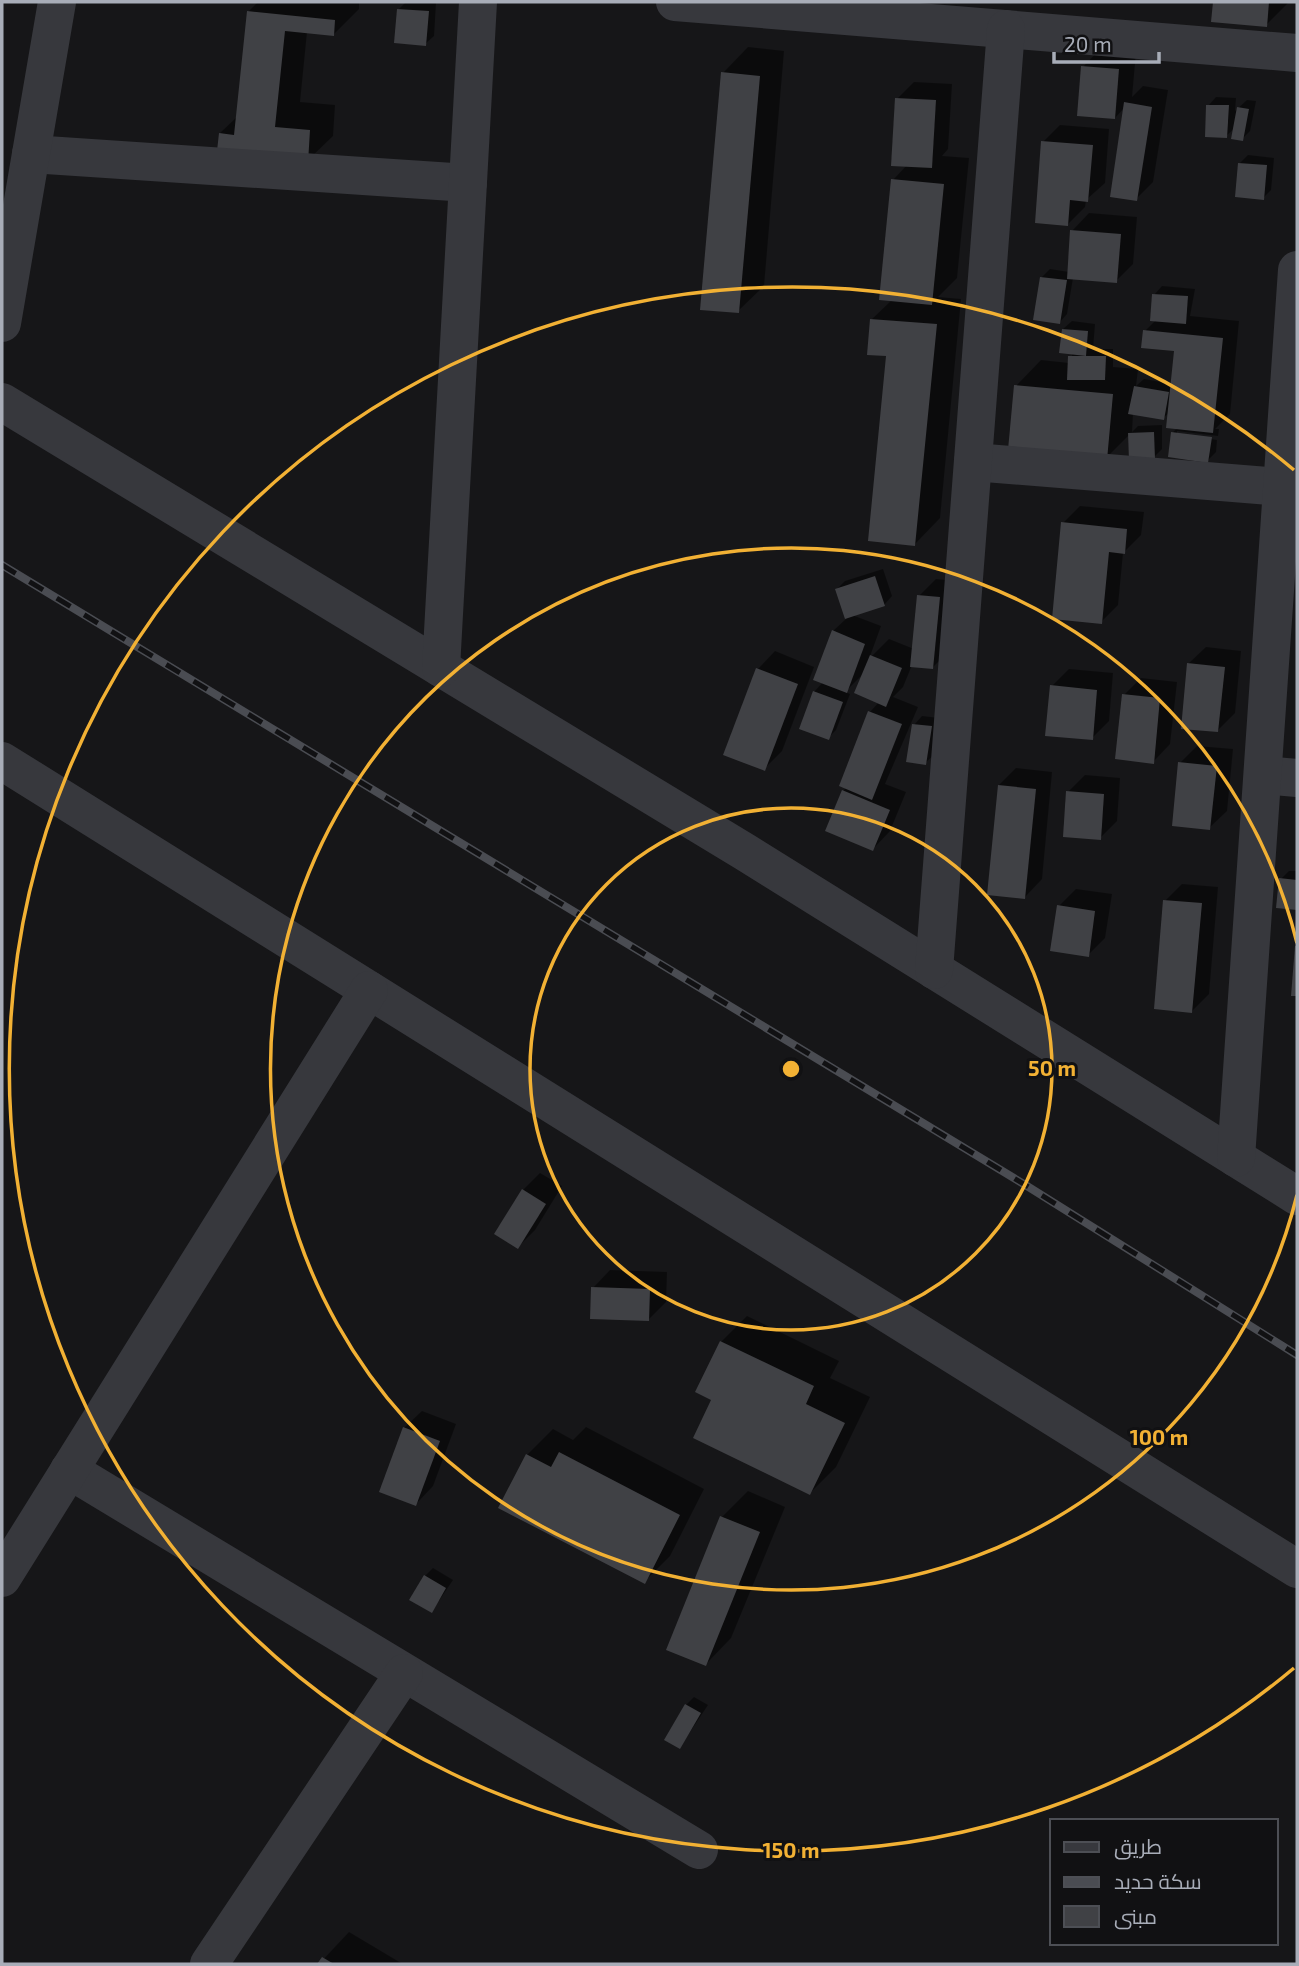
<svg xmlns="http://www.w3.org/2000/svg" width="1299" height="1966" viewBox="0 0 1299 1966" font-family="'Exo 2',Cairo,sans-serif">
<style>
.shadow{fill:#0007}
.building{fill:#404145}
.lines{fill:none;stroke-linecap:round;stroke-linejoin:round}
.minor{stroke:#37383d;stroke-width:38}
.rail-casing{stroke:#4a4c52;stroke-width:8}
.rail{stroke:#111113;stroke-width:5;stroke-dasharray:16;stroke-linecap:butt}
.ring{fill:none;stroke:#f2b134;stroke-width:3.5}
.centre{fill:#f2b134;stroke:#111113;stroke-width:3.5}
.ring-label{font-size:21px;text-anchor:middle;font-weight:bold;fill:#f2b134;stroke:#111113;stroke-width:6;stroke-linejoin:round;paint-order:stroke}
</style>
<rect width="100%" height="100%" fill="#161618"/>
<g class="shadow">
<polygon points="258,2 359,2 359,9 333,35 307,32 300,102 335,105 333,136 307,161 220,133 238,116 248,12"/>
<polygon points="406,2 436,3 434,36 425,44 398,10"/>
<polygon points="1215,2 1289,2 1266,25 1213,20"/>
<polygon points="748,47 784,51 764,286 738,311 723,73"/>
<polygon points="1100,49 1136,52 1132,97 1143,86 1168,90 1153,182 1136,199 1125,107 1115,118 1083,67"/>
<polygon points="914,82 952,84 948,149 942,156 969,158 957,278 938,297 961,299 940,518 915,544 888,355 872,319 892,300 893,180 907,165 897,99"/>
<polygon points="1216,97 1236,98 1235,111 1247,100 1256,101 1250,131 1242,139 1235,128 1226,136 1208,106"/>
<polygon points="1060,125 1109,129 1105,183 1086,200 1085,207 1068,224 1043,142"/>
<polygon points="1248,155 1274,158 1271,190 1263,198 1240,163"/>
<polygon points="1089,213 1137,217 1133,264 1116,281 1073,278 1067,314 1059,323 1042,277 1050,269 1069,272 1072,231"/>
<polygon points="1162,286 1195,289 1190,316 1239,321 1230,414 1215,429 1219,429 1218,436 1177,431 1177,434 1217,440 1216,452 1207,461 1173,432 1178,428 1170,412 1163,418 1133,413 1132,432 1138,426 1162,425 1162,449 1154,457 1130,434 1106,458 1016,386 1041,360 1069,363 1073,353 1063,329 1072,321 1095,324 1093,349 1113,349 1113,367 1138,369 1136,386 1144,379 1172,384 1176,349 1145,331 1156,320 1154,295"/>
<polygon points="1080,506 1144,512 1141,535 1123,553 1118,605 1101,622 1063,523"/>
<polygon points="883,569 892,596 884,605 852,615 881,626 869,659 889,639 914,649 919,596 936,579 957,581 950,650 933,667 912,665 903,687 893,697 918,707 885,784 906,792 890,831 873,849 843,791 846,788 841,785 870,712 879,702 864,673 845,692 850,694 836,730 828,738 814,692 823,682 833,631 847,618 837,589 845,581"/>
<polygon points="1206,647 1241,651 1235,713 1218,730 1188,664"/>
<polygon points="775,651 814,667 782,751 764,769 758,669"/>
<polygon points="1069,669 1113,673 1109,721 1092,738 1052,686"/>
<polygon points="1141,678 1177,682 1170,744 1153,762 1124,695"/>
<polygon points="922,716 939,718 934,755 925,763 914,725"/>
<polygon points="1197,746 1233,749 1227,811 1209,828 1180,763"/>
<polygon points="1016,768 1052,772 1042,879 1025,897 999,785"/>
<polygon points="1085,775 1120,778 1117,821 1100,838 1068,792"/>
<polygon points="1289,871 1297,871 1297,909 1278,906 1281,879"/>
<polygon points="1182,884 1218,887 1209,994 1192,1011 1165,901"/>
<polygon points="1076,889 1112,894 1105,938 1088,955 1059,906"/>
<polygon points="540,1173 562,1186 535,1230 518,1247 523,1190"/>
<polygon points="610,1270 667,1272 666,1302 648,1320 593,1288"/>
<polygon points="747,1316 839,1361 830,1378 870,1397 836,1467 810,1493 714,1399 721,1342"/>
<polygon points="422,1411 456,1424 433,1486 416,1504 404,1428"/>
<polygon points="586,1427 704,1489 670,1556 644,1582 500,1508 527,1455 553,1429 573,1440"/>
<polygon points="748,1491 785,1507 731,1638 706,1664 722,1517"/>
<polygon points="433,1568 453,1580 432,1611 425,1576"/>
<polygon points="694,1697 708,1705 680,1747 686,1705"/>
<polygon points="349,1932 401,1963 401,1964 319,1964"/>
</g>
<g class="building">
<polygon points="1213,2 1269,2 1267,27 1211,22"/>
<polygon points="397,9 429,11 426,46 394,43"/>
<polygon points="247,11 335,20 334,36 285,31 275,127 310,130 308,163 216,160 219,133 234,135"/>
<polygon points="1081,66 1119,69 1115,119 1077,116"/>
<polygon points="721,72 760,76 739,313 700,310"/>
<polygon points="895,98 936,100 932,168 891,166"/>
<polygon points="1124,102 1152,107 1137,201 1110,197"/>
<polygon points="1206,105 1229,105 1227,138 1205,137"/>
<polygon points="1237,107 1249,109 1243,141 1231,139"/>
<polygon points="1041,141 1093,145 1088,202 1070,200 1068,226 1035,223"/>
<polygon points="1238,163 1267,165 1264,200 1235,197"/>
<polygon points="891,179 944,184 932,305 879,300"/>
<polygon points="1070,230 1121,234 1117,283 1067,279"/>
<polygon points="1040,277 1067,280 1060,324 1033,320"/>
<polygon points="1152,294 1188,296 1186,324 1150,321"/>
<polygon points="870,319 937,324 915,546 868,541 886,356 867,355"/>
<polygon points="1062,329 1088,331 1086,356 1059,353"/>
<polygon points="1143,330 1223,338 1213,433 1166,428 1174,351 1141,348"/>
<polygon points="1068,356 1106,356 1105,380 1067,380"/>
<polygon points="1014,385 1113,394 1107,460 1008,450"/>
<polygon points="1134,386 1169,392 1164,420 1128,414"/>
<polygon points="1154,432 1155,459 1129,460 1128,433"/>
<polygon points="1171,432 1212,437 1208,463 1168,457"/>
<polygon points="1061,522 1127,529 1125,554 1109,552 1102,624 1052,619"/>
<polygon points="875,576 885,606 845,619 835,589"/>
<polygon points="917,595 940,597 933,669 910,667"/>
<polygon points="832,630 865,644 847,693 813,680"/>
<polygon points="870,655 902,668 886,707 854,693"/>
<polygon points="1187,663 1225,667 1218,732 1181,729"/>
<polygon points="756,668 798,684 765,771 723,755"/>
<polygon points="1050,685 1097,690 1093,740 1045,736"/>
<polygon points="813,691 843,702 829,740 799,729"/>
<polygon points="1122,694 1160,698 1154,764 1115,759"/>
<polygon points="868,711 902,724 872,800 839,786"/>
<polygon points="912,724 932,726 926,765 906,762"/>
<polygon points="1178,762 1217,766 1210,830 1172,826"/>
<polygon points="998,785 1036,789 1025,899 987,895"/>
<polygon points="842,790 890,810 873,851 825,831"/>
<polygon points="1066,791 1104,794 1101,840 1063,837"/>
<polygon points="1279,878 1297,880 1297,910 1276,908"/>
<polygon points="1163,900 1202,903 1192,1013 1154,1009"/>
<polygon points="1057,905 1095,911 1089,957 1050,951"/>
<polygon points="1295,946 1297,946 1297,996 1291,996"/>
<polygon points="522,1189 546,1204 518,1249 494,1234"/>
<polygon points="591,1287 650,1289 649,1321 590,1319"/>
<polygon points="720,1341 814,1386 806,1404 845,1423 810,1495 693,1438 711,1400 695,1392"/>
<polygon points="403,1427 440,1441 416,1506 379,1492"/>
<polygon points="559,1452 680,1515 645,1584 498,1508 526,1454 551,1467"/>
<polygon points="720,1516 760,1532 706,1666 666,1650"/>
<polygon points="424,1575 446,1588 432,1613 409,1600"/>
<polygon points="685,1704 701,1713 680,1749 664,1740"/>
<polygon points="322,1957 334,1964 317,1964"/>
</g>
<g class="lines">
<g class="minor">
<polyline points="675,2 1297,53"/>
<polyline points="31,154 468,183"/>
<polyline points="2,323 57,2"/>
<polyline points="2,402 745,852 1297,1196"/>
<polyline points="973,462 1282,487"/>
<polyline points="441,668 478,2"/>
<polyline points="2,761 1297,1569"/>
<polyline points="1263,775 1297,778"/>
<polyline points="934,970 1006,29"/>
<polyline points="1236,1158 1297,270"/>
<polyline points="69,1470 699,1850"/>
<polyline points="2,1578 369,990"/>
<polyline points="209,1964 404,1673"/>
</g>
<g class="rail-casing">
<polyline id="rail" points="2,565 1027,1186 1297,1355"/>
</g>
<use href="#rail" class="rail"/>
</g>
<g class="ring">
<circle cx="791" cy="1069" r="261"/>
<path d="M1297 1195A521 521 0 1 1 1297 943"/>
<path d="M1294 1668A782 782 0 1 1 1294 470"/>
</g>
<circle cx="791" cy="1069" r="10" class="centre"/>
<g class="ring-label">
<text x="1052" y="1076">50 m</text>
<text x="1159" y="1445">100 m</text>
<text x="791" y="1858">150 m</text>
</g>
<rect width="1299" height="1966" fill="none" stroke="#a8adb8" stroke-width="7"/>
<rect x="1050" y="1819" width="228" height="126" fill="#111113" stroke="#4d4f55" stroke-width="2"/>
<rect x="1064" y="1842" width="35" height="10" fill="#37383d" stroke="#4d4f55" stroke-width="2"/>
<text x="1114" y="1854" font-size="21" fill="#a8adb8">طريق</text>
<rect x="1064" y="1877" width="35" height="10" fill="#4a4c52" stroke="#4d4f55" stroke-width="2"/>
<text x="1114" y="1889" font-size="21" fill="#a8adb8">سكة حديد</text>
<rect x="1064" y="1906" width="35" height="21" fill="#404145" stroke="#4d4f55" stroke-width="2"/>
<text x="1114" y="1924" font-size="21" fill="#a8adb8">مبنى</text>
<path d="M1054 52v10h105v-10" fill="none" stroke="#a8adb8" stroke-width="3.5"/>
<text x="1064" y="52" font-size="21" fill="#a8adb8" stroke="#111113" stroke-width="5" paint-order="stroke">20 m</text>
</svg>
